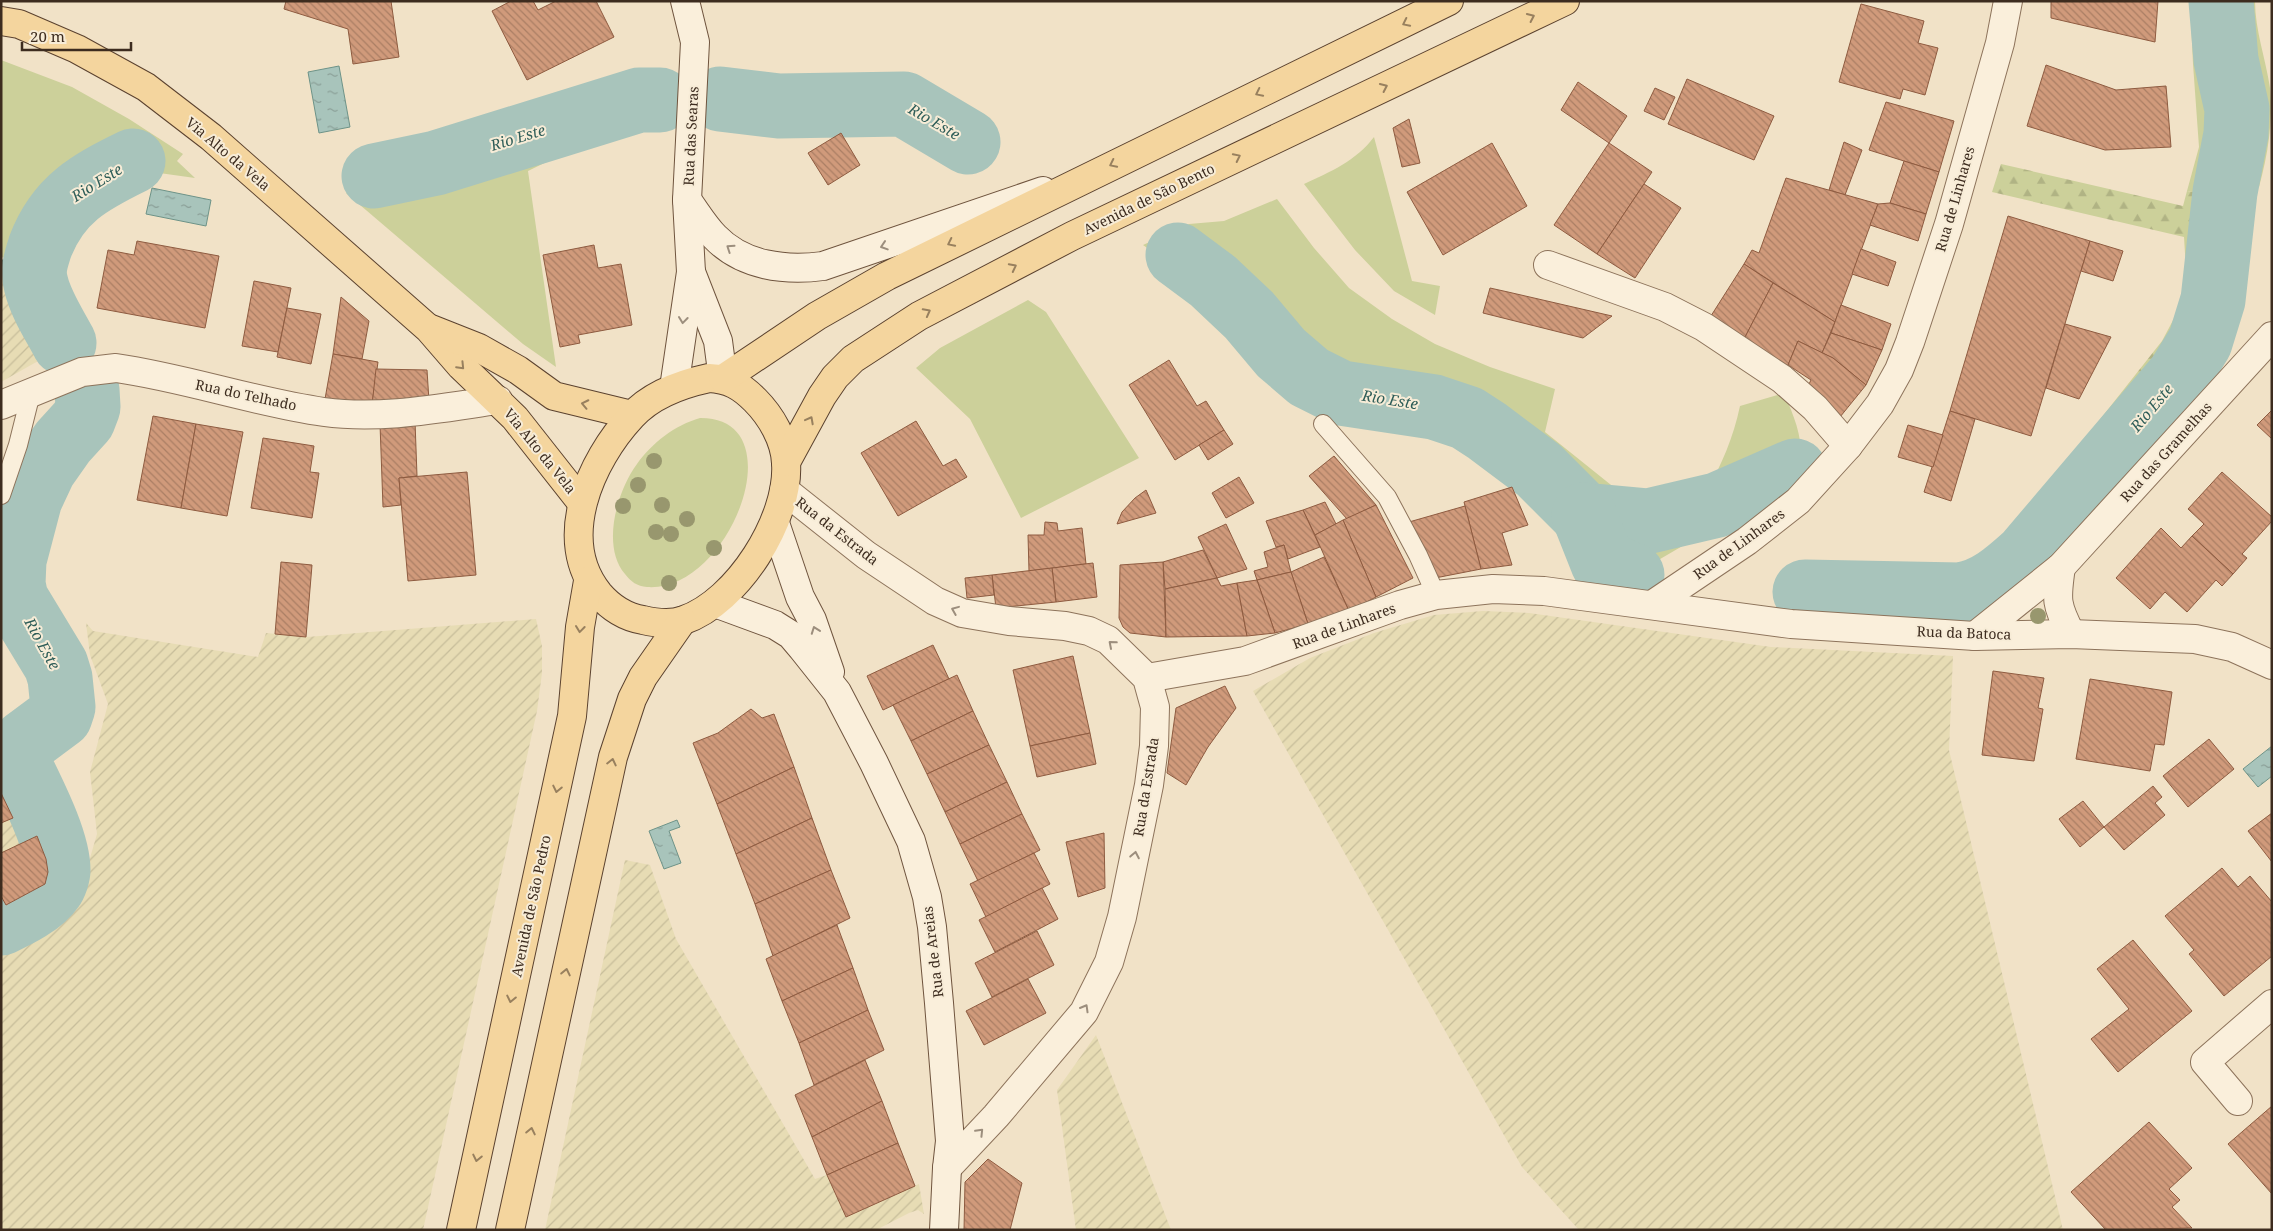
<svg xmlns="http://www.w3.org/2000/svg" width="2273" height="1231" viewBox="0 0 2273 1231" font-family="'Noto Serif',serif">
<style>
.farmland{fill:url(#farmland-furrows)}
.green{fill:#ccd09a}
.forest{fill:url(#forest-firs)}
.water{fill:url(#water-ripples);stroke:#6e9388}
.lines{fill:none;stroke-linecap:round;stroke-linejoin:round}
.stream{stroke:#6e9388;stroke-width:11}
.river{stroke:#a8c4bb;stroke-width:65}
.building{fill:url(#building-back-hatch);stroke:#8e5b40}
.lane-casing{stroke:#8d735b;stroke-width:20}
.street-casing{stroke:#8d735b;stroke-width:30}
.secondary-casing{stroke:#6f543e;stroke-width:30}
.primary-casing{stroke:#5b422f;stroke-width:30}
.lane{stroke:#faefdb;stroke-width:18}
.street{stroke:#faefdb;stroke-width:28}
.secondary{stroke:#faefdb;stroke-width:28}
.primary{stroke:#f4d59e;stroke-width:28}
.tree{fill:#98976e}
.oneway{stroke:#98805e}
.oneway2{stroke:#9c8e7d}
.labels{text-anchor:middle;stroke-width:4;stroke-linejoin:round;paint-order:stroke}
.street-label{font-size:14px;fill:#3d2c1f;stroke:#f7ecd7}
.water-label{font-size:15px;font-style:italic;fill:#2e5d58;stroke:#f7ecd7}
</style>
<defs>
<pattern id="farmland-furrows" width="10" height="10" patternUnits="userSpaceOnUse" patternTransform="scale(1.25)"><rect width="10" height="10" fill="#e7dcb4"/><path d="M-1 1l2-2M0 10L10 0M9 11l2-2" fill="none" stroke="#c7bd9a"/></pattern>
<pattern id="forest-firs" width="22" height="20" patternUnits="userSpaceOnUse" patternTransform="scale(1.25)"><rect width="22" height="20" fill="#ccd09a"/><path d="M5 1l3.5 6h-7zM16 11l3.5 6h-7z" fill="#b0b384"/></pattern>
<pattern id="water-ripples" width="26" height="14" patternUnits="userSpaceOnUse" patternTransform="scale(1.25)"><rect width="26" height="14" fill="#a8c4bb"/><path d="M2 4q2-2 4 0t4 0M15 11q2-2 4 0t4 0" fill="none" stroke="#8a9f97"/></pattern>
<pattern id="building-back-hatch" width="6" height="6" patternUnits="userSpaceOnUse" patternTransform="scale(1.25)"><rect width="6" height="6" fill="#d09a7b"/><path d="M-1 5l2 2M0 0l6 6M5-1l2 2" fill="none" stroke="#aa7e64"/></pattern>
</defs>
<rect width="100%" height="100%" fill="#f1e2c7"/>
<g class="farmland">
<polygon points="1,273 16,277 26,288 54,352 1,382"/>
<polygon points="1483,611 1529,613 1771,647 1953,656 1949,750 2063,1230 1579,1230 1522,1167 1253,691 1310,658 1374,633 1434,615"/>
<polygon points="536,619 542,646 542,673 537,711 423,1230 1,1230 1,941 78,899 97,834 90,772 108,704 90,655 86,623 93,631 258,657 266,633 307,637"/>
<polygon points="12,736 5,753 42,847 48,872 45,884 1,908 1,740"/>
<polygon points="625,860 650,865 676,939 815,1179 827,1175 846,1217 919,1184 924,1214 918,1210 909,1213 876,1230 545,1230"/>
<polygon points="1096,1035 1171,1230 1076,1230 1057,1090"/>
</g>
<g class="green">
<polygon points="2190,1 2214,1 2217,58 2230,111 2230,141 2215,196 2187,191 2199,147 2193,64"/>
<path d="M 2230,1 L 2255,1 C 2255,30 2266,60 2270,88 C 2273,123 2268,154 2259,187 L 2236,182 L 2244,143 L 2246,110 L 2233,48 Z"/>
<path d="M 1,60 L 72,87 L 129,119 L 183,154 L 177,161 L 195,178 L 145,171 L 139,173 L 131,153 C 75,172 45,204 28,261 L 1,257 Z"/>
<path d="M 661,109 L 661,121 L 579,146 L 528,171 L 556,367 L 523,344 L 346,193 C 404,185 464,172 520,154 C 567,138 612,118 661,109 Z"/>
<path d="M 1374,137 L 1412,281 L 1440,286 L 1435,315 L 1394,291 L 1355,250 L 1304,184 C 1330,172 1356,161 1374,137 Z"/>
<path d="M 1277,199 L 1314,248 L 1349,288 L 1392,319 L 1435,344 L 1490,367 L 1555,389 L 1545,432 L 1636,505 L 1706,493 C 1722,463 1733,439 1740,406 L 1784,393 C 1796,421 1803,438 1801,468 L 1782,488 L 1643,569 C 1614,579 1607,578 1577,572 L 1573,541 L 1512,487 L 1455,427 L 1399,413 L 1350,405 L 1322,411 L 1278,384 L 1255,362 L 1222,316 L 1184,274 L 1143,245 L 1189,224 L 1224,221 Z"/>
<polygon points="1028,300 1046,312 1139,458 1021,518 970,419 916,368 940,348"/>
<path d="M 700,418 C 797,417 730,593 647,587 C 637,586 631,582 625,574 C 601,546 617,491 637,464 C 652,443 675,425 700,418 Z"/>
</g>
<polygon class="forest" points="2001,164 2183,206 2187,191 2215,196 2200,293 2189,333 2170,364 2070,485 2025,543 1996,566 1971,581 1933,586 1791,580 1801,567 1930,574 1962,568 1989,559 2016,536 2053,479 2162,341 2179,309 2186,270 2184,237 1992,192"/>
<g class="water">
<polygon points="339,66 350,127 319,133 308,72"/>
<polygon points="152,188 211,200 206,226 146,214"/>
<polygon points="2272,746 2272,776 2258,787 2243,769"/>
<polygon points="677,820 680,827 669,831 681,863 664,869 649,831"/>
</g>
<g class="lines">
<polyline class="stream" points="1,265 33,266"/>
<g class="river">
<polyline points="720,99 779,106 904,104 968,142"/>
<polyline points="374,176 436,163 639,100 660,100"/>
<polyline points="1178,255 1213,281 1249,315 1281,353 1309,377 1341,393 1434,407 1467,418 1487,431 1539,470 1584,515 1649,521 1717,505 1795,471"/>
<path d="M 64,343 C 54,324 41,305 36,284 C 32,270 36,260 40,247 C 58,199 90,182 133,161"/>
<polyline points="1584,515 1603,563 1632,575"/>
<path d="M 1805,592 L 1960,595 C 1987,591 2006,574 2026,556 L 2179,376 L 2200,342 L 2213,300 L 2225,192 L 2236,134 L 2237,109 L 2226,60 L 2221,1"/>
<path d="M 1,923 C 18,915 41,904 52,888 C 55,884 58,875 58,870 C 58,841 33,793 20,766 L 18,752 L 25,742 L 60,716 L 63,707 L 60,678 L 56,665 L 16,599 L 13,584 L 14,560 L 30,499 L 44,469 L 63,442 L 83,420 L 88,407 L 87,390"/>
</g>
</g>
<g class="building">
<polygon points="286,1 391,1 399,57 353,64 348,29 284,9"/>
<polygon points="511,1 533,1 538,10 556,1 596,1 614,37 527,80 492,11"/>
<polygon points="2051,1 2158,1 2155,42 2051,18"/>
<polygon points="1861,4 1924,21 1918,43 1938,48 1925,95 1903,89 1900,99 1839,82"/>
<polygon points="2046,65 2116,90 2166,86 2171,147 2105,150 2027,126"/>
<polygon points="1687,79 1774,116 1754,160 1668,124"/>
<polygon points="1578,82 1627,116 1609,143 1561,110"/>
<polygon points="1655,88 1675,97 1664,120 1644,111"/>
<polygon points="1886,102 1954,121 1939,172 1869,150"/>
<polygon points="1409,119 1420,163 1402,167 1393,128"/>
<polygon points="841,133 860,165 828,185 808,153"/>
<polygon points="1844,142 1862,150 1845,195 1829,190"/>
<polygon points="1492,143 1527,206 1443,255 1407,192"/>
<polygon points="1609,143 1652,172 1597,254 1554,225"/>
<polygon points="1904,161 1939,172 1926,214 1890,203"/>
<polygon points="1786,178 1878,204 1835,322 1744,264 1752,250 1759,253"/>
<polygon points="1644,184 1681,208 1635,278 1597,254"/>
<polygon points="1890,203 1926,214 1918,241 1870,225 1878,204"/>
<polygon points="2008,216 2090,241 2031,436 1950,411"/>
<polygon points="137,241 219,256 205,328 97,308 108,250 134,255"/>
<polygon points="2090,241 2123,251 2113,281 2081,271"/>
<polygon points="594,245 598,268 621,264 632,325 578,335 580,343 560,347 543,255"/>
<polygon points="1861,249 1896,262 1888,286 1852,274"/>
<polygon points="1744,264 1773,283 1743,341 1709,319"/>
<polygon points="254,281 291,288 278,352 242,346"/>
<polygon points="1773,283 1835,322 1822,353 1798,341 1786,370 1743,341"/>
<polygon points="1490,288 1508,292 1612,316 1583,338 1483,313"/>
<polygon points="341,297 369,321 362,359 333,354"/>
<polygon points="1841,305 1891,324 1882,350 1831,333"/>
<polygon points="287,308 321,314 311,364 277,357"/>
<polygon points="2065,324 2111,337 2079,399 2046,388"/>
<polygon points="1831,333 1882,350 1866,385 1833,358 1822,353"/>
<polygon points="1798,341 1833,358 1866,385 1840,417 1807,388 1811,380 1788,365"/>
<polygon points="333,354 378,362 372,405 325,399"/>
<polygon points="1169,360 1197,406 1206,401 1224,430 1175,460 1129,385"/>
<polygon points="376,369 427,370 429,401 372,405"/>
<polygon points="2272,410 2272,439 2257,425"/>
<polygon points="1950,411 1975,419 1951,501 1924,492"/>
<polygon points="153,416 196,424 181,508 137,500"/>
<polygon points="415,421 417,476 399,478 401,505 383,507 380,424"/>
<polygon points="916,421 943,466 956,459 967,477 898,516 861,453"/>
<polygon points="196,424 243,432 227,516 181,508"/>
<polygon points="1908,425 1943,435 1933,467 1898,457"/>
<polygon points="1224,430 1233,444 1208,460 1199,445"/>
<polygon points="263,438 314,446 310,472 319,473 312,518 251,508"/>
<polygon points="1334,456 1376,505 1347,519 1309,476"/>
<polygon points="467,472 476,575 408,581 399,478"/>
<polygon points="2222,472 2272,517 2272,521 2242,554 2247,558 2233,574 2192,536 2204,524 2188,509"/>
<polygon points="1239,477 1254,503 1226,518 1212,493"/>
<polygon points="1512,487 1528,525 1502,533 1512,565 1481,569 1464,502"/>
<polygon points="1146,490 1156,513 1117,524 1122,512 1135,498"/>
<polygon points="1325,502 1336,524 1315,535 1303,510"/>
<polygon points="1376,505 1413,578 1376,597 1343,520"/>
<polygon points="1465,506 1481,569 1435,578 1409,522"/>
<polygon points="1303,510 1320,547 1288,559 1284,545 1276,547 1266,521"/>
<polygon points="1343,520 1376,597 1349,611 1315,535"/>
<polygon points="1045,522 1057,523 1058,531 1082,528 1086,564 1029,571 1028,535 1044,535"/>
<polygon points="1226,524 1247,569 1217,578 1198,537"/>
<polygon points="2161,528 2181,548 2192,536 2233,574 2222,586 2216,580 2187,612 2165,592 2150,609 2116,578"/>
<polygon points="1284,545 1291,572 1257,580 1254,571 1268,567 1264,552"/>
<polygon points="1203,550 1217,578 1165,589 1163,562"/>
<polygon points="1324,557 1349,611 1308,624 1291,572"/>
<polygon points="281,562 312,565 306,637 275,634"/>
<polygon points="1163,562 1166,637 1130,633 1123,627 1119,618 1120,565"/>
<polygon points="1093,563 1097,597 1056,602 1052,568"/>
<polygon points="1052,568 1056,602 996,608 992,575"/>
<polygon points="1291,572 1308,624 1275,633 1257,580"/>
<polygon points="992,575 994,595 967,598 965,578"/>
<polygon points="1217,578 1221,586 1237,583 1247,636 1166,637 1165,589"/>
<polygon points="1257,580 1275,633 1247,636 1237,583"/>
<polygon points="933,645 949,679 883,710 867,676"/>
<polygon points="1073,656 1090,733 1030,746 1013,670"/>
<polygon points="1993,671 2044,678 2038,708 2043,709 2034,761 1982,755"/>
<polygon points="957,675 973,711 911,741 893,705"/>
<polygon points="2090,679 2172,692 2164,745 2155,744 2150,771 2076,759"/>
<polygon points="1225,686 1236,708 1208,747 1186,785 1167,773 1176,708"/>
<polygon points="751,709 762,718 774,714 794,767 717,804 693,743 718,733"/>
<polygon points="973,711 989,745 927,774 911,741"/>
<polygon points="1090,733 1096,764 1037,777 1030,746"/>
<polygon points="2209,739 2234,769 2188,807 2163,776"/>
<polygon points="989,745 1007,782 945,812 927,774"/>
<polygon points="794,767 812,818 736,854 717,804"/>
<polygon points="1007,782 1022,814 960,844 945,812"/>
<polygon points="2153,786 2162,797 2155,803 2165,815 2124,850 2104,827"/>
<polygon points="1,793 13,818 1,823"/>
<polygon points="2083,801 2104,827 2080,847 2059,819"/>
<polygon points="2272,813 2272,862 2248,831"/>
<polygon points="1022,814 1040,850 978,881 960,844"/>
<polygon points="812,818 831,870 755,904 736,854"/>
<polygon points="1104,833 1105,888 1078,897 1066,842"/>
<polygon points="37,836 46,859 48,872 45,884 6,905 1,896 1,853"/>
<polygon points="1034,853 1050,884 986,917 970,884"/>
<polygon points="2222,868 2238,887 2250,876 2272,902 2272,956 2224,996 2189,954 2194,950 2165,916"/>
<polygon points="831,870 850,918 773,956 755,904"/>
<polygon points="1042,888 1058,919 995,952 979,920"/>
<polygon points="837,925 853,968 782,1001 766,959"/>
<polygon points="1037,931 1054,965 992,997 975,963"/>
<polygon points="2133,940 2192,1011 2118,1072 2091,1039 2129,1009 2097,969"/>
<polygon points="853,968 868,1010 799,1043 782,1001"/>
<polygon points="1028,979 1046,1013 984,1045 966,1011"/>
<polygon points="868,1010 884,1050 814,1085 799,1043"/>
<polygon points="865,1060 882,1101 812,1137 795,1095"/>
<polygon points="882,1101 898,1143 827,1175 812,1137"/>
<polygon points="2272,1106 2272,1194 2228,1144"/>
<polygon points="2149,1122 2192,1168 2169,1189 2180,1200 2172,1207 2192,1228 2106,1230 2071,1192"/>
<polygon points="898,1143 915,1186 846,1217 827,1175"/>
<polygon points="988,1159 1022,1183 1010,1230 964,1230 965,1182"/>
</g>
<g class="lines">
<g class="lane-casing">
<g id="lane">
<polyline points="1323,424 1387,497 1418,555 1436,595"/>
<polyline points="1,495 18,445 31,393"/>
</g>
</g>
<g class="street-casing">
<g id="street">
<polyline points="1548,265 1665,307 1704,327 1782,379 1815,408 1848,446"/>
<path d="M 1,405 L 82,372 L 116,368 C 186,378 254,402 324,412 C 381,420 441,408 498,400"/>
<polyline points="784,490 866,555 935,601 962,613 1009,621 1065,626 1089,631 1108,640 1147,678 1155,707 1154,746 1149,785 1122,917 1109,962 1084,1012 996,1116 947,1168"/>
<path d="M 2061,567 C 2056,600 2056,605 2071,634"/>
<polyline points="1652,605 1747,541 1798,501 1848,446 1880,404 1899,370 1910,342 1949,224 2000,43 2008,1"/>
<polyline points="1975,636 2061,567 2272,336"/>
<polyline points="1147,678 1245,661 1400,605 1436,595 1493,589 1544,591 1791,624 1975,636 2071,634 2195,639 2232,647 2272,665"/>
<polyline points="2238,1101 2205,1062 2272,1004"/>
</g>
</g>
<g class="secondary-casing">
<g id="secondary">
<path d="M 687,200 C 696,212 704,226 715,237 C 743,266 785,271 823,266 L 1043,191"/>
<polyline points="691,272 718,341 723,379"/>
<polyline points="674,388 691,272 687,200 695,42 685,1"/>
<polyline points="775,523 800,597 812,620 830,672"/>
<polyline points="715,603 775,625 791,635 802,648 837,692 874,763 911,841 927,897 932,927 939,1003 950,1141 947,1168 944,1230"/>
</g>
</g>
<g class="primary-casing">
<g id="primary">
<polyline points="1,21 19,24 77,49 146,87 211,137 429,329 461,366 515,418 582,503"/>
<polyline points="431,329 479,348 518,370 554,396 632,415"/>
<path d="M 709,378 C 729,379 741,386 755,400 C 771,416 785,440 786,463 C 790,519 737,602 684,620 C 671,625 656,623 643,620 C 625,617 611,608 599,594 C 555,540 590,461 632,416 C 652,394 681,384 709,378 Z"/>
<polyline points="723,379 817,316 887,276 1449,1"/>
<polyline points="786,462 822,396 835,377 853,359 919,316 1072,236 1565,1"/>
<polyline points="461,1230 572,716 580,627 588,581"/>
<polyline points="510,1230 613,757 632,699 643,677 682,621"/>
</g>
</g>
<use href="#lane" class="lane"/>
<use href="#street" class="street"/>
<use href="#secondary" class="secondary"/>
<use href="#primary" class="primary"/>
</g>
<g class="tree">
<circle cx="654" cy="461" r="8"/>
<circle cx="638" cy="485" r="8"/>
<circle cx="662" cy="505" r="8"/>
<circle cx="623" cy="506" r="8"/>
<circle cx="687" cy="519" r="8"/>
<circle cx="656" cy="532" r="8"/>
<circle cx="671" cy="534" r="8"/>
<circle cx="714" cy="548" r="8"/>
<circle cx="669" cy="583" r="8"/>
<circle cx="2038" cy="616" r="8"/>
</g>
<defs><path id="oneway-chevron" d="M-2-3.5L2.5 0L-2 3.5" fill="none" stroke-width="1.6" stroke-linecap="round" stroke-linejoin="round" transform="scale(1.25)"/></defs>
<g class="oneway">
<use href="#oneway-chevron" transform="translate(1531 17) rotate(-25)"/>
<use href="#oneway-chevron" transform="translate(1406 23) rotate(154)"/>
<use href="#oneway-chevron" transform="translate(1384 87) rotate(-25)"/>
<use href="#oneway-chevron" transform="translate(1259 93) rotate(154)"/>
<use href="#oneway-chevron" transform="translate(1237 157) rotate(-26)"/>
<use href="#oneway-chevron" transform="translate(1113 164) rotate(154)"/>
<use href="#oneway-chevron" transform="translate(951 243) rotate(154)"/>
<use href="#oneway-chevron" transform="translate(1013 267) rotate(-27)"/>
<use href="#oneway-chevron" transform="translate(927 312) rotate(-28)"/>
<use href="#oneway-chevron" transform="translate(461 366) rotate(46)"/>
<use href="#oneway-chevron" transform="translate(585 404) rotate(-168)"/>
<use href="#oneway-chevron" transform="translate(810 420) rotate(-62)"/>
<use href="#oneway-chevron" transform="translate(580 629) rotate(97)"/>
<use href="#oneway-chevron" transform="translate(612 762) rotate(-77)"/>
<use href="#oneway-chevron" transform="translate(557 789) rotate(102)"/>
<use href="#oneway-chevron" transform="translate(566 972) rotate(-78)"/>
<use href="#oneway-chevron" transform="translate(511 999) rotate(102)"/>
<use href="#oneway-chevron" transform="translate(531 1131) rotate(-78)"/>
<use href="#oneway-chevron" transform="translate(477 1158) rotate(102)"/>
</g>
<g class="oneway2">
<use href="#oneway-chevron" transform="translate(884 246) rotate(162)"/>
<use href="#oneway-chevron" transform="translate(730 248) rotate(-146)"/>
<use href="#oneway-chevron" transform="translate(683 320) rotate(97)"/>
<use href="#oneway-chevron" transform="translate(955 610) rotate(-158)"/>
<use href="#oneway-chevron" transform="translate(815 630) rotate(-110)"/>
<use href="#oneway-chevron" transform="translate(1112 644) rotate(-139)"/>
<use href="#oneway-chevron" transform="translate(1135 855) rotate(-79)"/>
<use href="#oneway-chevron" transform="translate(1085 1008) rotate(-60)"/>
<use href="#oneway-chevron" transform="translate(980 1132) rotate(-46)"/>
</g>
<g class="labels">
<g class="street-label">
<text transform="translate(691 136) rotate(-87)" y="5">Rua das Searas</text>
<text transform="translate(228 154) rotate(40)" y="5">Via Alto da Vela</text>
<text transform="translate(1149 199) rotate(-26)" y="5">Avenida de São Bento</text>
<text transform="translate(1955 199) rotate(-74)" y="5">Rua de Linhares</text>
<text transform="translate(246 395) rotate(12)" y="5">Rua do Telhado</text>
<text transform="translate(540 451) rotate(51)" y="5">Via Alto da Vela</text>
<text transform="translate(2166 452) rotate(-48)" y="5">Rua das Gramelhas</text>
<text transform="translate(837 531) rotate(38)" y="5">Rua da Estrada</text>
<text transform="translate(1739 544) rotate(-36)" y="5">Rua de Linhares</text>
<text transform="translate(1344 626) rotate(-20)" y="5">Rua de Linhares</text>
<text transform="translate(1964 633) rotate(2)" y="5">Rua da Batoca</text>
<text transform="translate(1146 787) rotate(-81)" y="5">Rua da Estrada</text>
<text transform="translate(531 906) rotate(-78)" y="5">Avenida de São Pedro</text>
<text transform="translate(933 952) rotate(-97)" y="5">Rua de Areias</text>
</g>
<g class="water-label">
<text transform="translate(934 122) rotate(30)" y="5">Rio Este</text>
<text transform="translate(518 138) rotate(-17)" y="5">Rio Este</text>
<text transform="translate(97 183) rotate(-32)" y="5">Rio Este</text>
<text transform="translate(1390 400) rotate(9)" y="5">Rio Este</text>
<text transform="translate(2152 408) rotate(-50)" y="5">Rio Este</text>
<text transform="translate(42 644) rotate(61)" y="5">Rio Este</text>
</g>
</g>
<rect width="2273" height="1231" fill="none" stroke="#3d2c1f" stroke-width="5"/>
<path d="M22 42v8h109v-8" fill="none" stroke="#3d2c1f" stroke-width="2.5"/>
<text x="30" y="42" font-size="15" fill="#3d2c1f" stroke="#f7ecd7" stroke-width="4" paint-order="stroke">20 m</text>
</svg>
